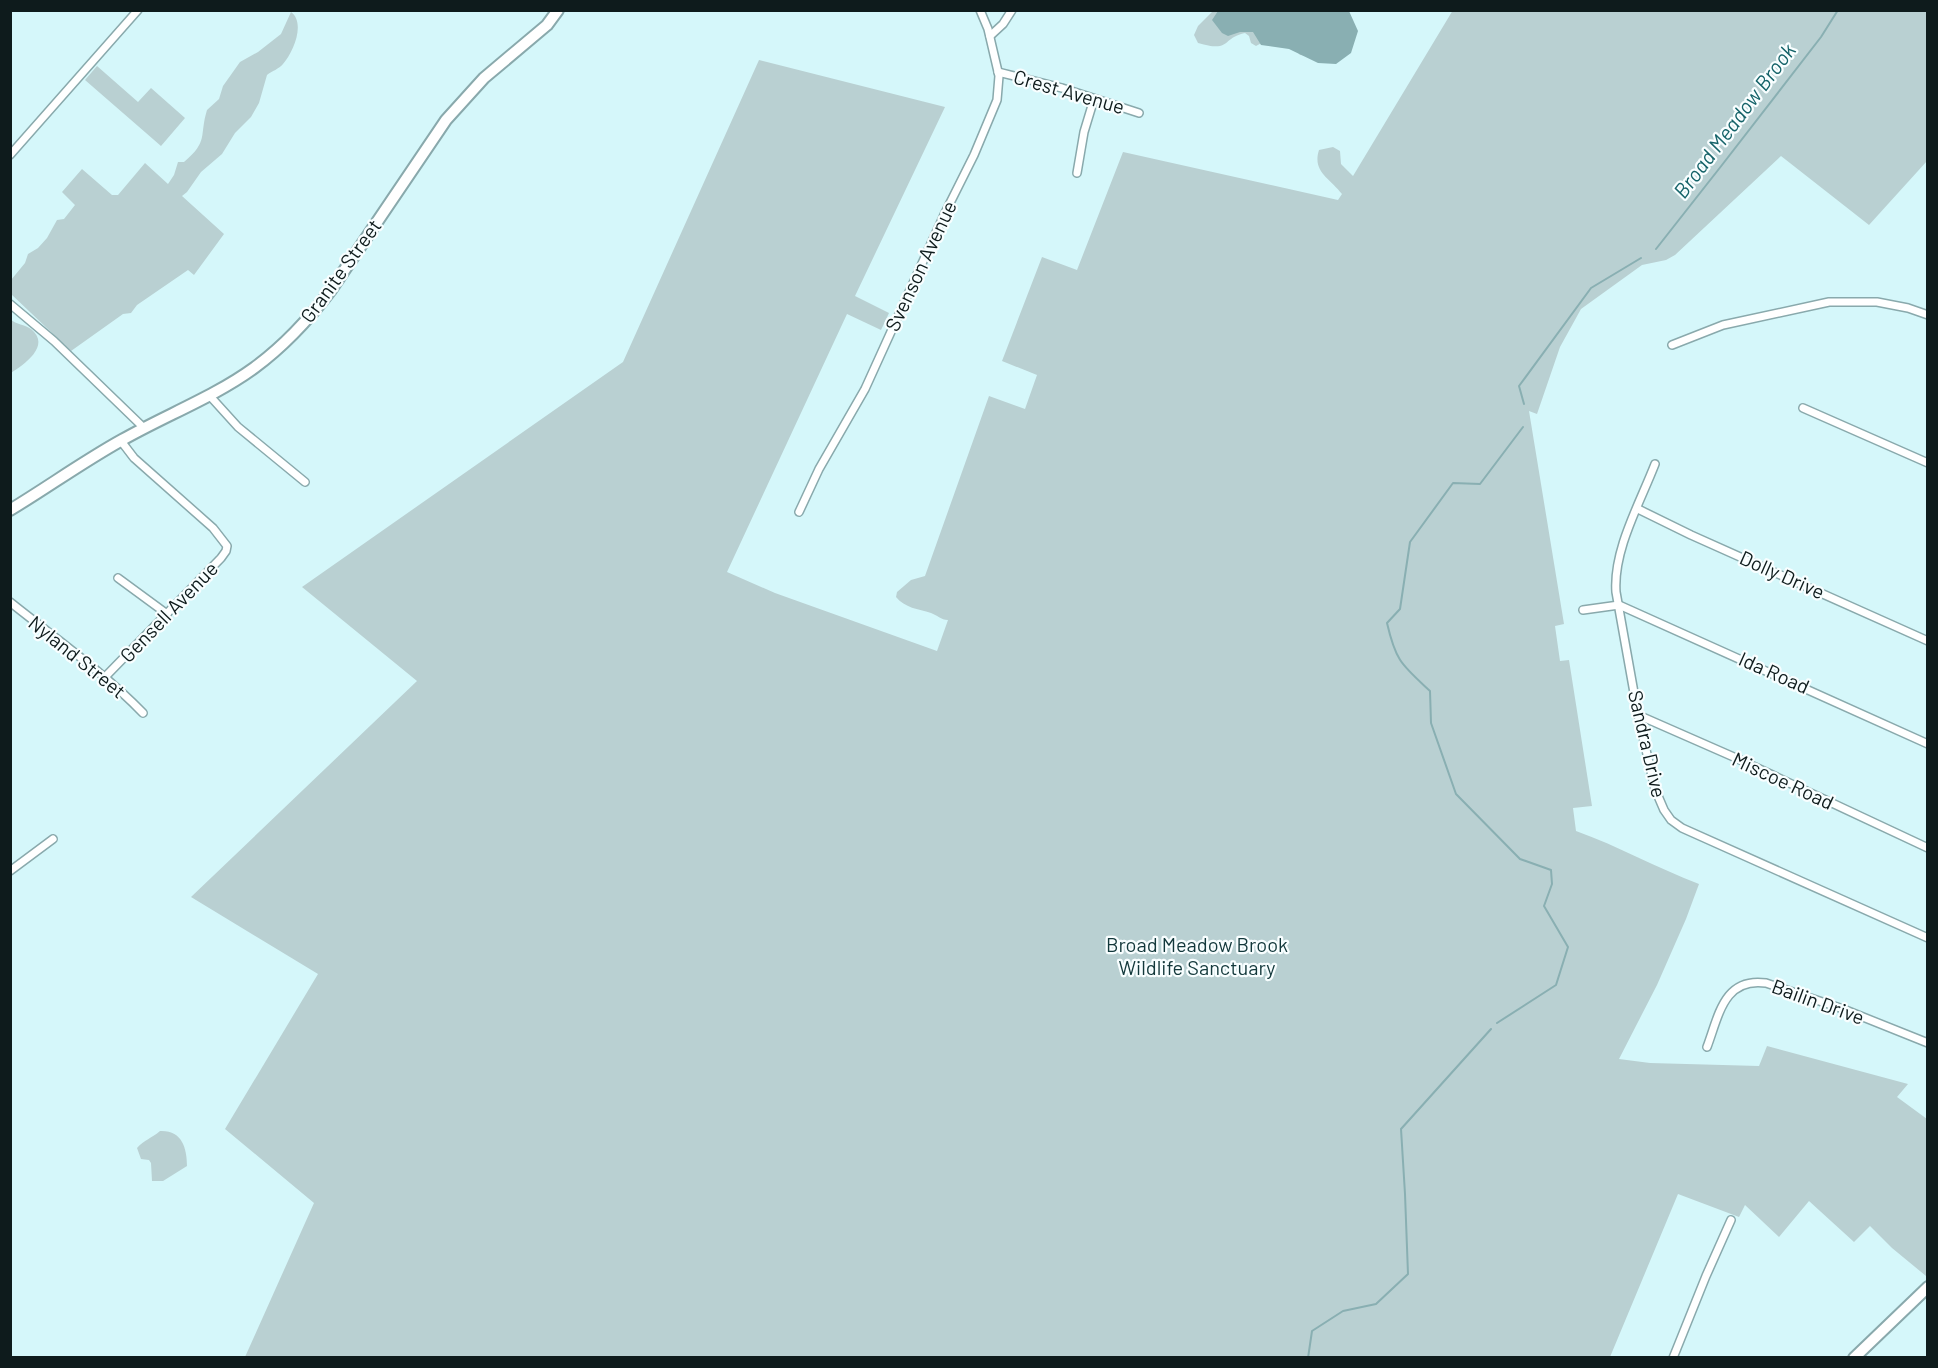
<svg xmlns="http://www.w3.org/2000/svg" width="1938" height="1368" viewBox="0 0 1938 1368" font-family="Barlow,sans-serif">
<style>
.green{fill:#b9d0d2}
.water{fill:#89afb2}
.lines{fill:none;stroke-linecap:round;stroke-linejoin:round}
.stream{stroke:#89afb2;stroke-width:2}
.street-casing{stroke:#89a9ac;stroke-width:10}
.secondary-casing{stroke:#89a9ac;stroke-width:14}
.street{stroke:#fff;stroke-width:7}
.secondary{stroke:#fff;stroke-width:10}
.labels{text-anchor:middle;stroke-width:4.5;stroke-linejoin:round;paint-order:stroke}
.street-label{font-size:20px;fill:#0e1b1c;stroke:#f8feff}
.park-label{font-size:20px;fill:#12383b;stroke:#f8feff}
.water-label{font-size:21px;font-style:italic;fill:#156369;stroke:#f8feff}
</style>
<rect width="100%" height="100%" fill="#d5f7fa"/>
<g class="green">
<path d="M 1214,10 L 1294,11 L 1311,56 L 1300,55 L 1292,46 L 1267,40 L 1256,46 L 1251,43 L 1249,36 L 1245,33 C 1221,38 1232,53 1198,43 L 1194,35 L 1198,26 Z"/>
<path d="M 1453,10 L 1927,11 L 1927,161 L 1869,225 L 1781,156 L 1675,255 L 1666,260 L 1642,265 L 1581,309 L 1560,347 L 1537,414 L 1529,411 L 1564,624 L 1555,626 L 1560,661 L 1569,660 L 1592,806 L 1573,808 L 1576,831 C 1618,846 1657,868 1699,884 L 1686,919 L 1657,985 L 1619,1059 L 1650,1063 L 1759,1066 L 1767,1046 L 1908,1084 L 1897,1097 L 1927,1119 L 1927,1275 L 1926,1276 L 1892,1248 L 1870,1226 L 1854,1242 L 1809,1201 L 1779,1237 L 1745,1205 L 1739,1217 L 1678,1194 L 1610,1357 L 245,1357 L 314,1203 L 225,1129 L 318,974 L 191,897 L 417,681 L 302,587 L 623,362 L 759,60 L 945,107 L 855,296 L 889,313 L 881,330 L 847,314 L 727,572 L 775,593 L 937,651 L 948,620 C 941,620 937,615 931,613 C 918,609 905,608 896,597 L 897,592 L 911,580 L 925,576 L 989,396 L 1025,409 L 1037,375 L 1002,361 L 1042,257 L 1077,270 L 1123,152 L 1338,200 L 1342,194 C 1330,178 1312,172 1319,150 L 1333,147 L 1340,151 L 1341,164 L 1353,176 Z"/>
<path d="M 291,12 C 306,23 293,53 283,64 C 279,69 272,71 267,75 L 259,103 L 251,117 L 235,133 L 222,154 L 201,172 L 187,192 L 182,196 L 224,234 L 194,275 L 188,270 L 137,305 L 131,313 L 123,314 L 71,351 L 11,294 L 11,280 L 25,263 L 28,254 L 38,248 L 47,238 L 57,220 L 64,219 L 75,205 L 62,192 L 82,169 L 112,195 L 118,195 L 145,163 L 168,184 L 174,175 L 178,162 L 184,162 C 209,141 199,136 207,110 L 219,99 L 223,86 L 240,62 L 258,52 L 281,34 Z"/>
<polygon points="97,66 138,102 151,88 185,118 161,146 85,80"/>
<path d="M 10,319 C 17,325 24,324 31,329 C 52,346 23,365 11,373 Z"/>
<path d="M 160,1131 C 182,1130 187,1148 187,1166 L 163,1181 L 152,1181 L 151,1163 L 149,1160 L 141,1159 L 137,1148 C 144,1140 152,1138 160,1131 Z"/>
</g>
<polygon class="water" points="1218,11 1349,11 1358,31 1351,53 1336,64 1318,63 1289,49 1261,45 1253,32 1240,32 1228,36 1222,33 1212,20"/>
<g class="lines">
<g class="stream">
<polyline points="1656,249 1722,165 1821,37 1838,10"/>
<polyline points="1524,404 1519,386 1591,288 1641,258"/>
<path d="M 1497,1023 L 1556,985 L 1568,947 L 1544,906 L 1552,884 L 1551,870 L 1520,859 L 1456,794 L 1431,723 L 1430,691 C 1402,665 1396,662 1387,623 L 1400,609 L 1410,542 L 1453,483 L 1480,484 L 1523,427"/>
<polyline points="1308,1358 1312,1331 1343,1311 1376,1304 1408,1274 1405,1194 1401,1129 1491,1029"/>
</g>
<g class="street-casing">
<g id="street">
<polyline points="990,36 1003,24 1012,10"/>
<polyline points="998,72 1062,88 1139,113"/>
<polyline points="10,155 138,10"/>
<polyline points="1077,173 1084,132 1094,99"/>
<polyline points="10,304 54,341 144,428"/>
<polyline points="1672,345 1723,325 1829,302 1877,302 1908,308 1928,315"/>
<polyline points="209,395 238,427 305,482"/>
<polyline points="1803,408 1928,463"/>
<path d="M 1655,464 C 1640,503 1613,550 1616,592 L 1638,715 L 1655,789 L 1664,810 L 1671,820 L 1682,828 L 1928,938"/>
<polyline points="1638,509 1691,535 1928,641"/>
<polyline points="799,512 819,469 865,389 944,215 974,155 997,100 999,76 988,29 980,10"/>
<polyline points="118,578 167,614"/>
<path d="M 10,602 C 55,638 103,672 143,713"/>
<polyline points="1583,610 1619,605 1928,744"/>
<polyline points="104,678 221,558 226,551 227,546 213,528 134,458 121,441"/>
<polyline points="1638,715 1736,758 1928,848"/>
<polyline points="10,871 53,839"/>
<path d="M 1707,1047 C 1719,1015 1724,977 1766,983 L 1843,1009 L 1928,1043"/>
<polyline points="1673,1358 1706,1276 1731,1220"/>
</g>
</g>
<g class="secondary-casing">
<g id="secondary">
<path d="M 10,510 C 48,487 84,461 122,440 C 166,415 214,397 254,368 C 284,346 309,319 331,290 L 446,120 L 484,78 L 547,25 L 558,10"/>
<polyline points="1854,1358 1928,1287"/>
</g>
</g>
<use href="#street" class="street"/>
<use href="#secondary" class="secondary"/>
</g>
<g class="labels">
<g class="street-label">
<text transform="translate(1069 92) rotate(16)" y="7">Crest Avenue</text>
<text transform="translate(921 266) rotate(-65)" y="7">Svenson Avenue</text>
<text transform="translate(341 271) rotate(-54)" y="7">Granite Street</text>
<text transform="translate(1782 575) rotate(24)" y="7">Dolly Drive</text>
<text transform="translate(169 612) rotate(-46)" y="7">Gensell Avenue</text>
<text transform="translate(77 657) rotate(39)" y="7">Nyland Street</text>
<text transform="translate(1774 673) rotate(24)" y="7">Ida Road</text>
<text transform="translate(1647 744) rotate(77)" y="7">Sandra Drive</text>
<text transform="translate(1783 781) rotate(25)" y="7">Miscoe Road</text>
<text transform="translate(1818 1002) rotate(20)" y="7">Bailin Drive</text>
</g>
<g class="park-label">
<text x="1197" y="952">Broad Meadow Brook<tspan x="1197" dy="23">Wildlife Sanctuary</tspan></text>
</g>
<g class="water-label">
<text transform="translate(1735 121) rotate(-53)" y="7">Broad Meadow Brook</text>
</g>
</g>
<rect width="1938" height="1368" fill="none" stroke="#0e1b1c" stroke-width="24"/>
</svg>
